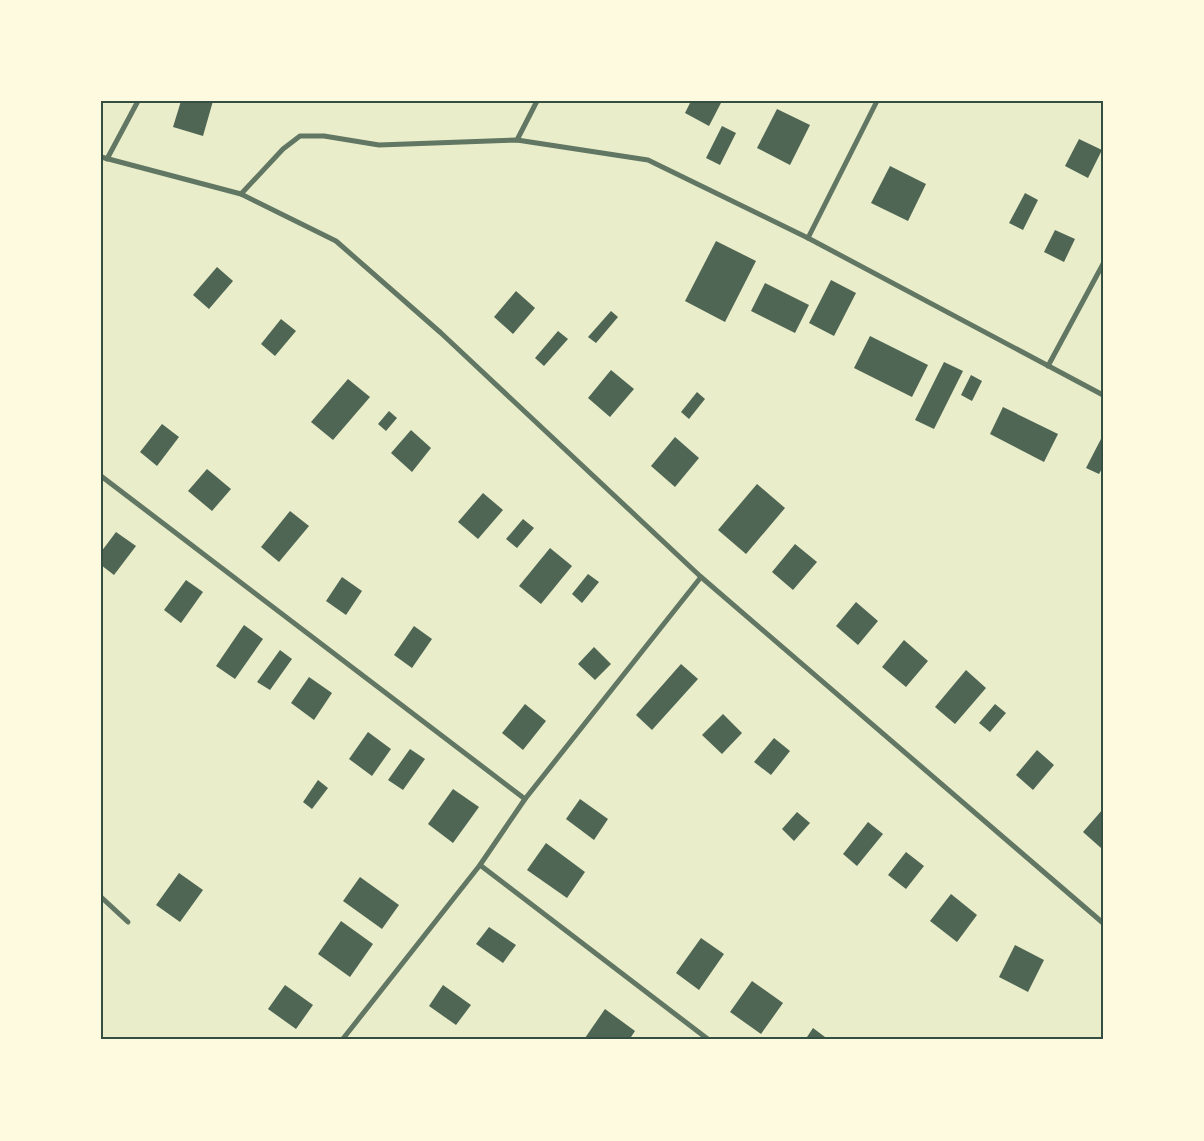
<svg xmlns="http://www.w3.org/2000/svg" width="1204" height="1141" viewBox="0 0 1204 1141" font-family="Overpass,sans-serif">
<style>
.building{fill:#4f6655}
.lines{fill:none;stroke-linecap:round;stroke-linejoin:round}
.minor{stroke:#617663;stroke-width:5}
.neatline{fill:none;stroke:#344e41;stroke-width:2}
</style>
<rect width="100%" height="100%" fill="#e9edc9"/>
<g class="building">
<polygon points="181,101 213,101 203,136 173,127"/>
<polygon points="691,101 722,101 709,126 685,113"/>
<polygon points="777,109 810,125 790,165 757,148"/>
<polygon points="722,126 736,133 720,165 706,158"/>
<polygon points="1079,139 1102,150 1088,178 1065,166"/>
<polygon points="890,166 926,184 908,221 871,203"/>
<polygon points="1025,193 1038,200 1023,230 1009,223"/>
<polygon points="1055,230 1075,239 1064,262 1044,252"/>
<polygon points="716,241 756,261 725,322 685,301"/>
<polygon points="217,267 233,281 209,309 193,295"/>
<polygon points="831,280 856,293 834,336 809,323"/>
<polygon points="765,283 809,305 795,333 751,311"/>
<polygon points="516,291 535,308 513,334 494,317"/>
<polygon points="611,311 618,317 596,343 588,337"/>
<polygon points="281,319 296,331 275,356 261,344"/>
<polygon points="558,331 568,339 544,366 535,358"/>
<polygon points="870,336 928,365 912,397 854,368"/>
<polygon points="944,362 963,371 934,429 915,420"/>
<polygon points="611,370 634,389 610,417 588,398"/>
<polygon points="971,375 982,381 972,401 961,395"/>
<polygon points="348,379 370,397 333,440 311,422"/>
<polygon points="697,392 705,399 689,419 681,412"/>
<polygon points="1003,407 1058,434 1044,462 990,434"/>
<polygon points="389,411 397,418 386,431 378,424"/>
<polygon points="162,424 179,437 157,466 140,452"/>
<polygon points="411,430 431,448 412,472 391,453"/>
<polygon points="1103,435 1103,467 1099,474 1086,468"/>
<polygon points="675,437 699,458 675,487 651,466"/>
<polygon points="207,469 231,489 212,511 188,491"/>
<polygon points="757,484 785,508 746,554 718,530"/>
<polygon points="483,493 503,510 478,539 458,522"/>
<polygon points="290,511 309,526 279,562 261,547"/>
<polygon points="523,519 534,528 517,548 506,539"/>
<polygon points="116,532 136,546 114,575 101,565 101,552"/>
<polygon points="795,544 817,562 793,590 772,572"/>
<polygon points="550,548 572,566 541,604 519,586"/>
<polygon points="588,574 599,582 582,603 572,594"/>
<polygon points="342,577 362,591 346,615 326,601"/>
<polygon points="186,580 203,592 181,623 164,610"/>
<polygon points="856,602 878,621 858,645 836,626"/>
<polygon points="244,625 263,639 235,679 216,666"/>
<polygon points="414,626 432,639 412,668 394,655"/>
<polygon points="904,640 928,661 906,687 882,667"/>
<polygon points="594,647 611,664 595,680 578,664"/>
<polygon points="280,650 292,659 270,690 257,682"/>
<polygon points="681,664 698,679 652,730 636,715"/>
<polygon points="966,670 986,688 955,724 935,707"/>
<polygon points="309,677 332,693 314,720 291,703"/>
<polygon points="525,704 546,721 523,750 502,733"/>
<polygon points="995,704 1006,713 990,732 979,723"/>
<polygon points="723,714 742,733 722,754 702,735"/>
<polygon points="368,732 391,749 372,776 349,759"/>
<polygon points="774,738 790,751 771,775 754,762"/>
<polygon points="410,749 425,759 403,790 388,780"/>
<polygon points="1037,750 1054,765 1033,790 1016,775"/>
<polygon points="318,780 328,788 312,809 303,802"/>
<polygon points="453,789 479,807 453,843 428,824"/>
<polygon points="580,799 608,819 594,840 566,819"/>
<polygon points="1103,809 1103,846 1101,848 1083,832"/>
<polygon points="797,812 810,823 794,841 782,829"/>
<polygon points="868,822 883,834 857,866 843,854"/>
<polygon points="546,843 585,872 567,898 527,870"/>
<polygon points="906,852 924,866 906,889 888,875"/>
<polygon points="179,873 203,890 180,922 156,905"/>
<polygon points="360,877 399,905 382,929 343,901"/>
<polygon points="951,894 977,915 957,942 930,921"/>
<polygon points="341,921 373,944 350,977 318,954"/>
<polygon points="489,927 516,945 503,963 476,944"/>
<polygon points="701,938 724,954 699,990 676,973"/>
<polygon points="1015,945 1044,960 1028,992 999,977"/>
<polygon points="752,981 783,1003 761,1034 730,1012"/>
<polygon points="285,985 313,1005 296,1029 268,1009"/>
<polygon points="443,985 471,1005 456,1025 429,1006"/>
<polygon points="605,1009 635,1031 629,1040 585,1038"/>
<polygon points="813,1028 829,1040 805,1040"/>
</g>
<g class="lines">
<g class="minor">
<polyline points="517,140 537,101"/>
<polyline points="101,157 241,194 336,241 441,333 701,577 1103,923"/>
<polyline points="107,159 138,101"/>
<polyline points="241,194 283,149 300,136 324,136 379,145 517,140 648,160 808,238 1103,395"/>
<polyline points="808,238 877,101"/>
<polyline points="1048,366 1103,264"/>
<polyline points="101,476 525,799"/>
<polyline points="480,865 709,1040"/>
<polyline points="101,897 128,922"/>
<polyline points="342,1040 480,865 525,799 701,577"/>
</g>
</g>
<rect width="1204" height="1141" fill="none" stroke="#fefae0" stroke-width="205"/>
<rect x="102" y="102" width="1000" height="936" class="neatline"/>
</svg>
